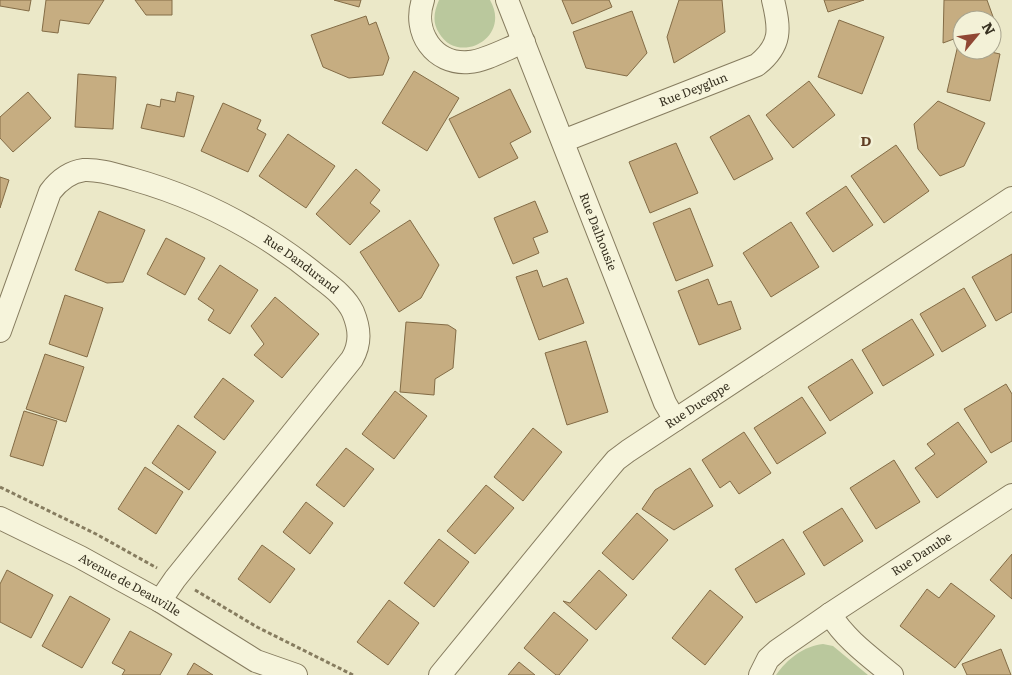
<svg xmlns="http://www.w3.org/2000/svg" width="1012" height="675" viewBox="0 0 1012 675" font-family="Literata,serif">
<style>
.green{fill:#bac89d}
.building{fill:#c6ad81;stroke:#836c46}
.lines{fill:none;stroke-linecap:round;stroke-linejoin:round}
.minor-casing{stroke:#867c5f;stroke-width:24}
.path{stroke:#867c5f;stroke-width:3;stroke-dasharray:4 2.5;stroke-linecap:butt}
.minor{stroke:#f6f4db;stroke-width:22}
.labels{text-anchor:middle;stroke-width:5;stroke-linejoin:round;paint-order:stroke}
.street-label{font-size:12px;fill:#373121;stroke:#f3f1d7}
.neighbourhood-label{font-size:14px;font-weight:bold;fill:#603e24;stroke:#f3f1d7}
</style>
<rect width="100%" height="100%" fill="#ebe8c8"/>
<g class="green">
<path d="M 439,0 L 490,0 C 512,38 458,66 439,33 C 432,22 434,12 439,0 Z"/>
<path d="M 823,644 L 833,646 L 868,675 L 776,675 C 787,659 804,646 823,644 Z"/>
</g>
<g class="building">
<polygon points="0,0 31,0 29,11 0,6"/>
<polygon points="46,0 104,0 89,24 60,20 58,33 42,31"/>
<polygon points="135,0 172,0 172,15 146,15"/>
<polygon points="334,0 361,0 359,7"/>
<polygon points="562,0 609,0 612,7 572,24"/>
<polygon points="679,0 722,0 725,32 674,63 667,37"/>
<polygon points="824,0 864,0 828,12"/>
<polygon points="944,0 987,0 996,25 992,27 992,20 962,20 962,36 943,43"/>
<polygon points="632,11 647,53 627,76 586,68 573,32"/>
<polygon points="366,16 369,25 376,22 389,58 383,75 349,78 323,67 311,35"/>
<polygon points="839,20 884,37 862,94 818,77"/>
<polygon points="958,45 962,46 962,50 982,50 1000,54 990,101 947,92"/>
<polygon points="414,71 459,98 427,151 382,123"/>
<polygon points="78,74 116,77 113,129 75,127"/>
<polygon points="809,81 835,115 793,148 766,115"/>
<polygon points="510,89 531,132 510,143 518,158 479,178 449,119"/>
<polygon points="28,92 51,118 13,152 0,138 0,117"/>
<polygon points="177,92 194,96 184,137 141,128 147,104 160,107 161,99 175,102"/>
<polygon points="938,101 985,123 964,166 940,176 918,149 914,124"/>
<polygon points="223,103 261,120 257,129 266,134 248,172 201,151"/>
<polygon points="749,115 773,159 734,180 710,137"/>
<polygon points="288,134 335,166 306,208 259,176"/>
<polygon points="676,143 698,193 650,213 629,162"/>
<polygon points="896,145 929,191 884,223 851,176"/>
<polygon points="356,169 380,190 370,203 380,211 350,245 316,214"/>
<polygon points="0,177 9,180 0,208"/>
<polygon points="846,186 873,225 833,252 806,213"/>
<polygon points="535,201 548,232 533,238 539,253 513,264 494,218"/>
<polygon points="690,208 713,266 676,281 653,223"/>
<polygon points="99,211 145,230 123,282 107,283 75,270"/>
<polygon points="410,220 439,265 421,298 399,312 360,252"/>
<polygon points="791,222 819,267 771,297 743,253"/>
<polygon points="166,238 205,258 185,295 147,274"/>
<polygon points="1012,254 1012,312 996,321 972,277"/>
<polygon points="220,265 258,290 230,334 208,320 214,310 198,299"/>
<polygon points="537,270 543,287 567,278 584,323 539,340 516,277"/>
<polygon points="708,279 718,305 731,301 741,329 699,345 678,291"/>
<polygon points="964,288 986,326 942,352 920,314"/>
<polygon points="65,295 103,308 87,357 49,344"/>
<polygon points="275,297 319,334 282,378 254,355 264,344 251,326"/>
<polygon points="912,319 934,355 883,386 862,350"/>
<polygon points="406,322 448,325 456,330 453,368 435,379 434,395 400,392"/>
<polygon points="586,341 608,412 567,425 545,353"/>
<polygon points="45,354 84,367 66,422 26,409"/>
<polygon points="852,359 873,393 830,421 808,387"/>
<polygon points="223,378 254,401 224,440 194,417"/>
<polygon points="1006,384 1012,394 1012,441 991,453 964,409"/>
<polygon points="395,391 427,416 394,459 362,434"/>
<polygon points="802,397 826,433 777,464 754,428"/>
<polygon points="24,411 57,421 43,466 10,456"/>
<polygon points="958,422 987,462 937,498 915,468 935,454 927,444"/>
<polygon points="178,425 216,452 189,490 152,463"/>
<polygon points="533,428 562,452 523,501 494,477"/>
<polygon points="744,432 771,473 739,494 730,481 720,488 702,460"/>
<polygon points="346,448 374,469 344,507 316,485"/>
<polygon points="894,460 920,502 876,529 850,488"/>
<polygon points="145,467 183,492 156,534 118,509"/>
<polygon points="690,468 713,506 674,530 642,509 655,490"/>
<polygon points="486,485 514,508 475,554 447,531"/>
<polygon points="306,502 333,523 310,554 283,532"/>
<polygon points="842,508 863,541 824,566 803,532"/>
<polygon points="637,513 668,540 633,580 602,553"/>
<polygon points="439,539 469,562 434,607 404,583"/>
<polygon points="783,539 805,574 756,603 735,569"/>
<polygon points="262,545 295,569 270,603 238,579"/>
<polygon points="1012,554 1012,599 990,580"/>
<polygon points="7,570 53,595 31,638 0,622 0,584"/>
<polygon points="599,570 627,595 596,630 563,601 570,603"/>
<polygon points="951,583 995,616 955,668 900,626 927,589 939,598"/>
<polygon points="710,590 743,617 705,665 672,638"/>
<polygon points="70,596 110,619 82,668 42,646"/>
<polygon points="389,600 419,623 388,665 357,642"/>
<polygon points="554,612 588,640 559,675 556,675 524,648"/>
<polygon points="130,631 172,654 160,675 122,675 125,670 112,663"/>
<polygon points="1001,649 1011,675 967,675 962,664"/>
<polygon points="519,662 535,675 508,675"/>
<polygon points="194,663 213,675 187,675"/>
</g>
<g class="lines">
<g class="minor-casing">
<g id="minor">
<path d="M 423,0 C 412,32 434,65 469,62 C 485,61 508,48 524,42"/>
<path id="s1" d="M 507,0 L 665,403 L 675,420"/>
<path id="s2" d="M 563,141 L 757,65 C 782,45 780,29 773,0"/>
<path id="s3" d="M 0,331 L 50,192 C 59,180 69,172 84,170 C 100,169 117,175 132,179 C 200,198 264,232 319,277 C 332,287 346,297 353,312 C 360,329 361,343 352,359 L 175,579 L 160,601"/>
<path id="s4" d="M 0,518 L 80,557 L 118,578 L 160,601 L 256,661 L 296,675"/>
<path d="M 830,614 C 845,639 869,656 892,675"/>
<path id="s5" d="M 440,675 L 605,473 L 616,460 L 628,451 L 1012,198"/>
<path id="s6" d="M 760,675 L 768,659 L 778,650 L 830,614 L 1012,495"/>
</g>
</g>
<g class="path">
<polyline points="0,487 96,534 157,568"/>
<polyline points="195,590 257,627 353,675"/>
</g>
<use href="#minor" class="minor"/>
</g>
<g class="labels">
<g class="street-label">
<text dy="4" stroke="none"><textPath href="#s2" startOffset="140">Rue Deyglun</textPath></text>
<text dy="4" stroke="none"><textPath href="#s1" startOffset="249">Rue Dalhousie</textPath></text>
<text dy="4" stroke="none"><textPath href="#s3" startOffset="429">Rue Dandurand</textPath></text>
<text dy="4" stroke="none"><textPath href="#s5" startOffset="376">Rue Duceppe</textPath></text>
<text dy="4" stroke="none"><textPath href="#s6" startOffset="204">Rue Danube</textPath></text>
<text dy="4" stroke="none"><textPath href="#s4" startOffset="146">Avenue de Deauville</textPath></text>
</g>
<g class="neighbourhood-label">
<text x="866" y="146">D</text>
</g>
</g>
<g transform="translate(977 35) rotate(61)"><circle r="24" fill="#f3f1d7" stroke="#a8a48e"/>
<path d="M0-4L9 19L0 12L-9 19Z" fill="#904734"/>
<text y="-8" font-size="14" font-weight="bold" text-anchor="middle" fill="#373121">N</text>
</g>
</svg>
